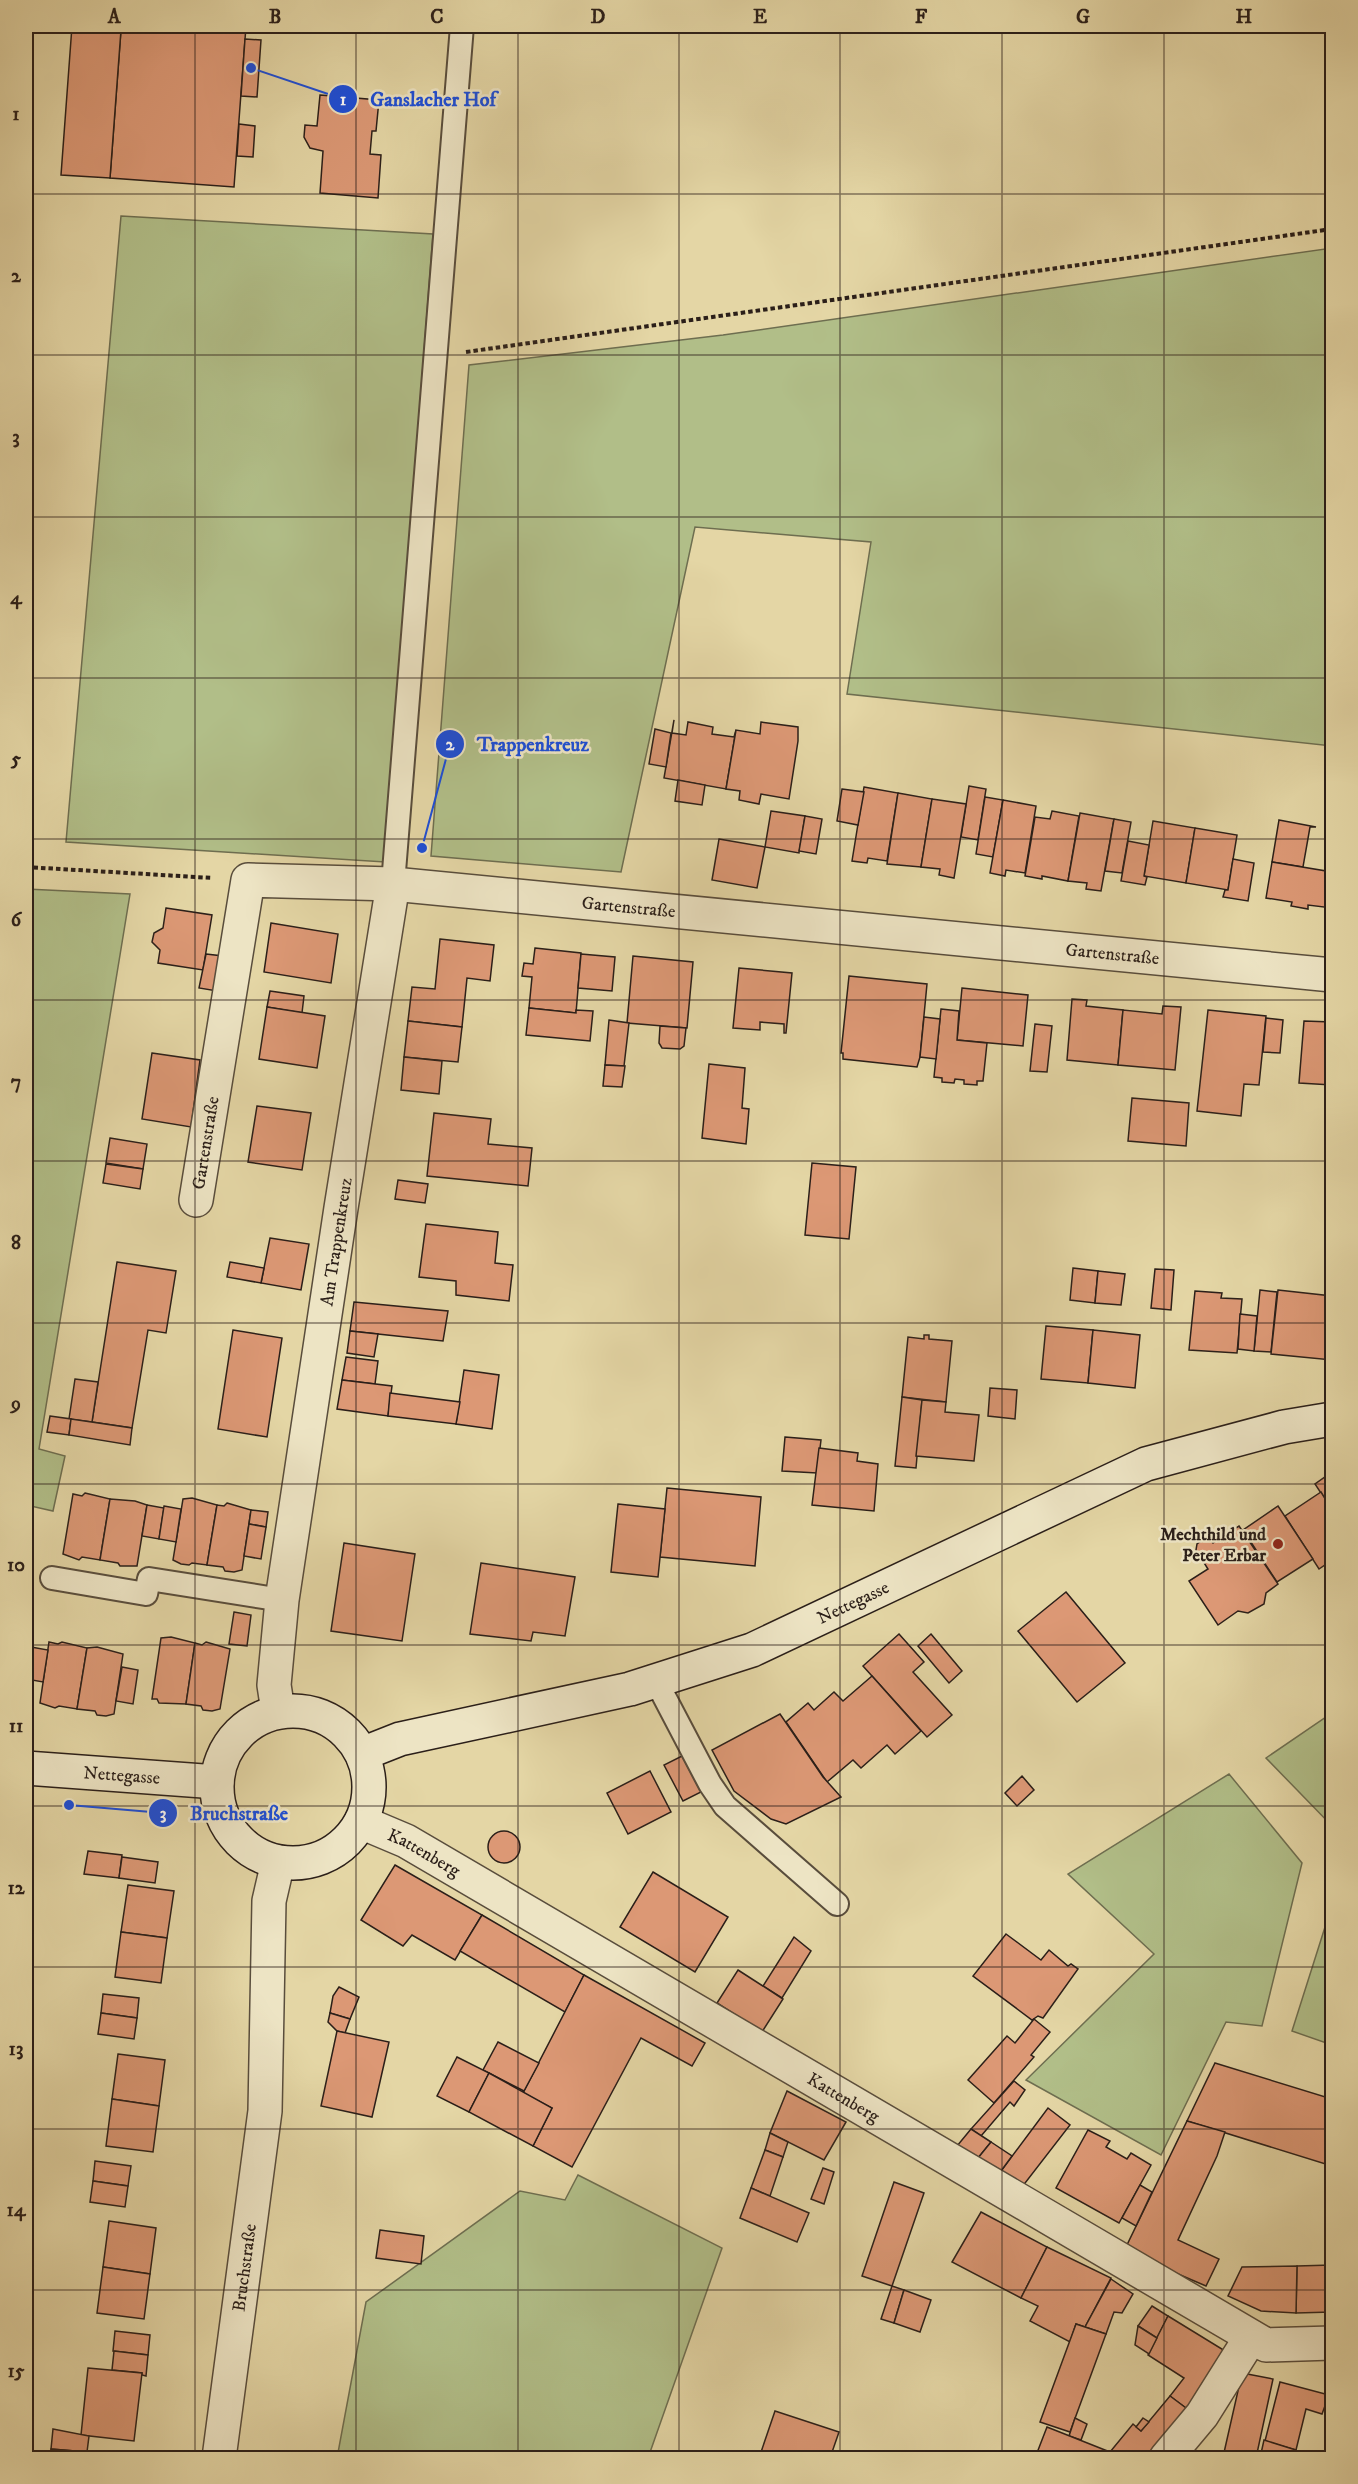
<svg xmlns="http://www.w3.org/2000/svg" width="1358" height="2484" viewBox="0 0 1358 2484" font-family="'IM FELL DW Pica',serif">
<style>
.green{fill:#b1be88;stroke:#6e6e50;stroke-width:1.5}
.building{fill:#dc9875;stroke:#2b1f19;stroke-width:1.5}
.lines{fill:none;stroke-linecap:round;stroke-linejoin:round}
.lane-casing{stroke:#594d3c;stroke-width:26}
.street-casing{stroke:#594d3c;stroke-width:36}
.secondary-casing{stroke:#2b1f19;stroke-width:36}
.path{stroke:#2b1f19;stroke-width:4;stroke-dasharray:4.5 3;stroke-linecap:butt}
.lane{stroke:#ede4c4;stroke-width:22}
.street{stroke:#ede4c4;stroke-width:33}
.secondary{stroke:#ede4c4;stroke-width:33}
.grid{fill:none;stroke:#2b1f19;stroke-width:1.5;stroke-opacity:0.55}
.poi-dot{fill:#8f2418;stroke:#ede4c4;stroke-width:2}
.labels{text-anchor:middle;stroke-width:5;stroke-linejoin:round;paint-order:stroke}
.street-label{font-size:18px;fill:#2b1f19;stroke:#ede4c4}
.poi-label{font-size:18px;font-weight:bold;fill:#2b1f19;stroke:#ede4c4;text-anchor:end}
.leader{fill:none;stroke:#1d4ed8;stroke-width:2}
.callout-dot{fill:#1d4ed8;stroke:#ede4c4;stroke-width:2}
.mark-label{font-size:18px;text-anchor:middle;font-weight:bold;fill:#fff}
.callout-label{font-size:20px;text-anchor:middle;font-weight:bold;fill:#1d4ed8;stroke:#ede4c4;stroke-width:5;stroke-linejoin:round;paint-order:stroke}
.neatline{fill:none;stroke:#2b1f19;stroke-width:2}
.grid-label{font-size:20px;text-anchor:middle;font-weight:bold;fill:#2b1f19}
</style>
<rect width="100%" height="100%" fill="#e4d6a5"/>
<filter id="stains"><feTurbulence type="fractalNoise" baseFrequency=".00333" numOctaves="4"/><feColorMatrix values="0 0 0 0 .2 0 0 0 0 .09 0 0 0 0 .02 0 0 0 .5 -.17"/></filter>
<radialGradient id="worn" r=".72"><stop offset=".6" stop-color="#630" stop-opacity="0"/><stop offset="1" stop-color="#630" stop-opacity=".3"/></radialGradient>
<g class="green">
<polygon points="121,216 433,234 385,862 66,842"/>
<polygon points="1332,248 1332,746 847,694 871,542 695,527 621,872 431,856 469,365 723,335"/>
<polygon points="26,889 130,894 39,1449 65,1456 53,1511 26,1505"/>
<polygon points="1332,1713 1332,1826 1266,1758"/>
<polygon points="1229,1774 1302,1863 1262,2026 1226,2022 1161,2155 1026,2080 1154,1954 1068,1874"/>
<polygon points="1332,1905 1332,2045 1292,2031"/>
<polygon points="578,2175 722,2248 648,2458 337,2458 366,2302 520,2191 565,2200"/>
</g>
<g class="building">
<polygon points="61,26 246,26 234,187 110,178 121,30"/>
<polygon points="72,26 121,30 110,178 61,175"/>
<polygon points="245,39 261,40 257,97 241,96"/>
<polygon points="320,95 379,100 376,131 372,131 370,154 381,155 378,198 320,193 323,151 310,148 304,137 305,125 317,126"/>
<polygon points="239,124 255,126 253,157 237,156"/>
<polygon points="674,720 672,733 686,735 688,722 713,727 712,734 734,737 736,730 726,789 664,778"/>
<polygon points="761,722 798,727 798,741 789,799 761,794 759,804 739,800 740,791 726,789 736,730 760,734"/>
<polygon points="655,729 671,733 666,767 649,764"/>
<polygon points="678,780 705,785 702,805 675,801"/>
<polygon points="969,786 986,789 978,840 961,837"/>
<polygon points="864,787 898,793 887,861 868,858 867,863 852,861"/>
<polygon points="842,789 864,792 858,825 837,821"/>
<polygon points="898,793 932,799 921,867 887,864"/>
<polygon points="985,797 1003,800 993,857 976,854"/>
<polygon points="932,799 966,804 954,878 939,875 940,869 921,867"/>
<polygon points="1003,800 1036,806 1025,873 1006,870 1005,876 990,873"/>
<polygon points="771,811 805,816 799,853 765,847"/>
<polygon points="1052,811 1079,816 1068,881 1042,876 1042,879 1025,876 1035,817 1050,819"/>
<polygon points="1080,813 1114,819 1101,891 1086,889 1087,883 1068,881"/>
<polygon points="805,816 822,819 816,854 799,851"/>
<polygon points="1114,819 1131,822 1122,873 1105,871"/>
<polygon points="1279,820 1316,827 1310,827 1303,867 1272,862"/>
<polygon points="1153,821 1195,828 1186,883 1144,876"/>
<polygon points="1195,828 1237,835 1228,890 1186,883"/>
<polygon points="719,839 765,847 757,888 712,880"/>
<polygon points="1128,841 1149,845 1144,876 1147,877 1145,885 1121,881"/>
<polygon points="1233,859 1254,863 1248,901 1223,897 1225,890 1228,890"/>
<polygon points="1272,862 1332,872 1332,908 1308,905 1308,909 1291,906 1292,902 1266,898"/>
<polygon points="166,908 212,915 203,970 158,963 160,950 152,942 154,933 163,928"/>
<polygon points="271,923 338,934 331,983 264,972"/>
<polygon points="440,939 494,945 490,981 467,978 462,1027 408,1021 412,987 435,989"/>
<polygon points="535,948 581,953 576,1013 529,1008 532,977 522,976 524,963 533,964"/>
<polygon points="206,954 223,956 217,991 199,988"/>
<polygon points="581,954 615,957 612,991 578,988"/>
<polygon points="633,956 693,962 687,1028 627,1023"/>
<polygon points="739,968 792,973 786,1033 784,1033 784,1024 760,1022 760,1030 733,1028"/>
<polygon points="849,976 927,984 920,1057 917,1067 843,1059 843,1053 841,1053"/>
<polygon points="962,988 1028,995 1023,1046 957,1040"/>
<polygon points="270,991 304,996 302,1013 267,1007"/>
<polygon points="1072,999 1087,1000 1086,1006 1123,1010 1118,1065 1067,1060"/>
<polygon points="1163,1006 1181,1007 1175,1070 1118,1065 1123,1010 1162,1014"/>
<polygon points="267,1007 325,1016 317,1068 259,1059"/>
<polygon points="529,1008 576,1013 576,1010 593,1011 590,1041 526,1035"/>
<polygon points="941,1009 959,1011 957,1040 987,1043 983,1081 977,1081 977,1085 964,1084 964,1080 955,1079 954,1083 942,1082 942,1078 934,1077"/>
<polygon points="1208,1010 1266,1016 1259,1085 1244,1084 1241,1116 1197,1111"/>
<polygon points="924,1017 940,1019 936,1059 920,1057"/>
<polygon points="1266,1018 1283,1020 1280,1053 1263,1052"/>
<polygon points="609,1020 629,1023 624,1066 605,1065"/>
<polygon points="408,1021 462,1027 458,1062 404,1057"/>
<polygon points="1304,1021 1332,1022 1332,1085 1299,1083"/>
<polygon points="1035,1024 1052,1026 1047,1072 1030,1071"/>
<polygon points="660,1026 686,1028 684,1046 680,1049 662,1048 659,1043"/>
<polygon points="152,1053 200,1060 191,1127 142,1119"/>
<polygon points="404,1057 442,1061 439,1094 401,1090"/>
<polygon points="709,1064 745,1068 742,1108 749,1109 746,1144 702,1138"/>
<polygon points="605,1065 625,1066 622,1087 603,1086"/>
<polygon points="1132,1098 1189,1103 1186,1146 1128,1141"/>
<polygon points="257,1106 311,1113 302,1170 248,1162"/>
<polygon points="434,1113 491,1119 488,1144 532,1148 528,1186 427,1176"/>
<polygon points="110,1138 147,1144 143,1169 106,1163"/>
<polygon points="812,1163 856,1167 849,1239 805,1235"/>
<polygon points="106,1164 143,1169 140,1189 103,1183"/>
<polygon points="398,1180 428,1184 425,1203 395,1199"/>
<polygon points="426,1224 498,1232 495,1263 513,1265 509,1301 456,1295 456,1281 419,1277"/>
<polygon points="270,1238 309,1244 301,1290 261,1283"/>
<polygon points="117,1262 176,1271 166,1333 148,1330 132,1428 92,1422"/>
<polygon points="230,1262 264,1268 261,1283 227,1277"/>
<polygon points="1073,1268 1098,1271 1095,1303 1070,1300"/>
<polygon points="1155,1269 1174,1270 1171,1310 1151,1308"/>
<polygon points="1098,1271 1125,1274 1121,1305 1095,1303"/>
<polygon points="1260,1290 1277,1292 1271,1352 1254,1351"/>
<polygon points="1278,1290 1332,1296 1332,1360 1271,1354"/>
<polygon points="1195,1291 1222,1293 1221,1298 1242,1299 1237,1353 1189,1350"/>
<polygon points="354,1302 448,1311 443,1341 350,1331"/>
<polygon points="1240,1314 1257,1316 1254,1351 1238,1349"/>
<polygon points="1046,1326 1093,1330 1088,1383 1041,1379"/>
<polygon points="233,1330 282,1338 267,1437 218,1429"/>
<polygon points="1093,1330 1140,1335 1135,1388 1088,1383"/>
<polygon points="350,1331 378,1334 374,1357 347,1353"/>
<polygon points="924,1335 929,1335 929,1339 952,1341 946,1402 902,1397 908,1337 924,1339"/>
<polygon points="346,1357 378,1361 375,1384 342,1380"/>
<polygon points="464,1370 499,1375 492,1429 456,1424"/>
<polygon points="75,1379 98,1382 92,1422 69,1419"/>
<polygon points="342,1380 392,1386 388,1416 337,1409"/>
<polygon points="990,1388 1017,1390 1015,1419 988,1416"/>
<polygon points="390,1393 460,1402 456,1424 388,1416"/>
<polygon points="902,1397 922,1400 916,1468 895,1466"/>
<polygon points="922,1400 946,1402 945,1412 979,1415 974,1461 916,1456"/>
<polygon points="50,1416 71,1419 69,1435 47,1432"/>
<polygon points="71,1419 132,1428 130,1445 69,1435"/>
<polygon points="785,1437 821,1440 817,1473 782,1471"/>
<polygon points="819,1448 858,1453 857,1461 878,1464 874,1511 812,1505"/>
<polygon points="1332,1472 1332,1510 1315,1484"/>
<polygon points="667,1488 761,1497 755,1566 660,1557"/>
<polygon points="1321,1492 1332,1510 1332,1560 1319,1569 1285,1516"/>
<polygon points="85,1493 110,1499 100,1560 82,1557 79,1560 63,1554 73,1494 82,1496"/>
<polygon points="192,1498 217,1505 207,1565 192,1563 189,1565 181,1564 173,1560 183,1499"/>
<polygon points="110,1499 135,1501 147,1505 137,1566 120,1566 118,1563 100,1560"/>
<polygon points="227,1503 251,1510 242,1570 234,1572 225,1571 223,1567 207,1565 217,1505 224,1506"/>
<polygon points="618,1504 665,1509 658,1577 611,1572"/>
<polygon points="147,1505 164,1508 159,1539 142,1536"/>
<polygon points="164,1506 181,1509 176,1542 159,1539"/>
<polygon points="1278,1506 1313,1559 1277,1582 1243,1530"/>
<polygon points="251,1510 268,1512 266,1527 249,1524"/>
<polygon points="249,1524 266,1527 261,1559 244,1556"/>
<polygon points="1239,1526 1278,1584 1266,1593 1264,1604 1248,1613 1238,1611 1218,1625 1189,1581 1208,1569 1196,1550 1197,1544 1205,1538 1211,1540 1213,1543"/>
<polygon points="344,1543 415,1554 402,1641 331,1631"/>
<polygon points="481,1563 575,1577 565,1636 533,1632 531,1641 470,1634"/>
<polygon points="1066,1592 1125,1663 1077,1702 1018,1631"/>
<polygon points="234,1612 251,1615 247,1646 229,1644"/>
<polygon points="899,1634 924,1662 913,1672 952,1715 927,1737 863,1666"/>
<polygon points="931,1634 962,1671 949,1683 918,1646"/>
<polygon points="171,1637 195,1643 186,1704 159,1703 157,1699 152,1699 161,1638"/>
<polygon points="49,1642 58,1644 62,1642 87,1648 77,1709 59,1706 55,1708 40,1703"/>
<polygon points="206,1642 230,1649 220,1709 212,1711 203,1710 201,1706 186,1704 195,1643 202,1645"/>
<polygon points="31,1647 48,1650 43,1682 26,1679"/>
<polygon points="97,1647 123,1654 114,1714 106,1716 97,1715 95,1711 77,1709 87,1648"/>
<polygon points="122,1667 138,1670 133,1704 116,1701"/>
<polygon points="872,1676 921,1731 895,1754 887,1745 861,1768 853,1760 827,1782 786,1722 808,1703 814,1710 834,1692 843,1701"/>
<polygon points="780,1714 823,1777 841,1797 786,1824 771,1819 734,1791 712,1750"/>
<polygon points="682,1756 701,1792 683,1801 664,1765"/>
<polygon points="650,1771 671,1812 628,1834 607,1793"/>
<polygon points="1022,1776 1034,1790 1017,1806 1005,1793"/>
<circle cx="504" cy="1847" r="16"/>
<polygon points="88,1851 122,1855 119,1878 84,1874"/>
<polygon points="122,1857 158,1862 155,1883 119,1878"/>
<polygon points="395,1865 482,1915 455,1960 412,1935 403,1946 361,1920"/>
<polygon points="653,1872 728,1917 695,1972 620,1927"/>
<polygon points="128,1885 174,1891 167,1938 121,1932"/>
<polygon points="482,1915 584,1975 565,2012 460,1951"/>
<polygon points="121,1932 167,1938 161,1983 115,1977"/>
<polygon points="1006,1934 1041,1960 1049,1950 1068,1966 1071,1964 1078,1969 1043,2018 1038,2016 1032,2020 973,1976"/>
<polygon points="794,1937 811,1951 782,1998 763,1986"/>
<polygon points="738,1970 783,1999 762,2032 717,2003"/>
<polygon points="584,1975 705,2043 692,2066 641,2038 572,2167 533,2146 552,2108 523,2093"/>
<polygon points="339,1987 359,1997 350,2019 330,2013 333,1996"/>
<polygon points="103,1994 139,1998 137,2018 101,2013"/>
<polygon points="101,2013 137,2018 134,2039 98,2034"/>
<polygon points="330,2013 350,2019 345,2033 337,2031 328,2022"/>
<polygon points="1034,2019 1050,2032 1031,2055 1034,2057 994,2103 968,2080 1007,2036 1015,2043"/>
<polygon points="337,2031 389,2042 372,2117 321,2106"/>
<polygon points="498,2042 539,2063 524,2091 483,2070"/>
<polygon points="118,2054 165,2060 159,2106 112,2099"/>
<polygon points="457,2057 489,2073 469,2112 437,2096"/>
<polygon points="1215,2063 1332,2099 1332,2166 1187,2121"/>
<polygon points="489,2073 552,2108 533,2146 469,2112"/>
<polygon points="1014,2081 1025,2090 1014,2106 1010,2102 981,2136 971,2129"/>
<polygon points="787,2091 846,2122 824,2160 770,2133"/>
<polygon points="112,2099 159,2106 153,2152 106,2146"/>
<polygon points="1048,2108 1070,2125 1022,2187 1001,2171"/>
<polygon points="1187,2121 1225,2132 1217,2156 1178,2240 1219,2259 1206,2286 1164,2268 1126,2247"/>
<polygon points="971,2129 991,2142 978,2158 957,2146"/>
<polygon points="1088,2130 1110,2141 1106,2147 1127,2159 1131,2153 1151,2165 1119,2223 1056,2188"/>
<polygon points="770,2133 788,2142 783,2157 765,2150"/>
<polygon points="991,2142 1012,2156 1001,2171 978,2158"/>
<polygon points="765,2150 783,2157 770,2196 751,2188"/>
<polygon points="95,2161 131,2166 128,2186 93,2181"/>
<polygon points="823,2168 834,2172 824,2204 811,2199"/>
<polygon points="93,2181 128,2186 125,2207 90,2202"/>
<polygon points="894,2182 924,2193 892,2286 862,2276"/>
<polygon points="1140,2185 1152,2192 1136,2226 1122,2218"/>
<polygon points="751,2188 809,2213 797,2242 740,2218"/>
<polygon points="981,2212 1047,2247 1021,2298 952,2262"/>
<polygon points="109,2221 156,2228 150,2274 103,2267"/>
<polygon points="380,2230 424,2236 421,2264 376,2258"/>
<polygon points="1047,2247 1111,2278 1085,2327 1076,2324 1070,2342 1030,2321 1038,2306 1021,2298"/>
<polygon points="1332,2265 1332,2312 1296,2313 1297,2266"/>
<polygon points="1297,2266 1296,2313 1261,2311 1228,2296 1242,2267"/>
<polygon points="103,2267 150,2274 144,2319 97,2313"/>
<polygon points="1111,2279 1133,2294 1122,2313 1114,2312 1106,2334 1085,2327"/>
<polygon points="892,2286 904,2290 894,2323 881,2319"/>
<polygon points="904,2290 931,2300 920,2332 894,2323"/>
<polygon points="1152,2306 1168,2316 1157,2338 1138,2326"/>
<polygon points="1168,2316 1230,2354 1190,2411 1170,2396 1184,2378 1148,2355"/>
<polygon points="1076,2324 1106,2334 1070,2432 1040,2422"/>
<polygon points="1138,2326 1157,2338 1149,2354 1135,2345"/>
<polygon points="115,2331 150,2335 148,2355 113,2351"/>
<polygon points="114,2351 148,2355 146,2376 142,2375 142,2373 112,2370"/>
<polygon points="88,2368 142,2373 134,2441 81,2435"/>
<polygon points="1242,2373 1273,2379 1256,2458 1228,2458 1223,2457"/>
<polygon points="1280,2382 1329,2395 1322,2414 1306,2409 1296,2450 1265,2441"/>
<polygon points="1170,2396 1190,2411 1149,2458 1121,2458 1110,2452 1133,2424 1141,2431"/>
<polygon points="775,2411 839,2432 830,2458 759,2458"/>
<polygon points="1075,2418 1087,2424 1081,2440 1069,2436"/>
<polygon points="1143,2418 1149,2422 1141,2431 1136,2427"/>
<polygon points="1047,2427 1110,2452 1121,2458 1035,2458"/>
<polygon points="53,2429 89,2436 87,2452 51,2449"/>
<polygon points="1264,2440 1296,2450 1294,2458 1260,2458"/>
<polygon points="51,2449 87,2452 86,2458 50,2458"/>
</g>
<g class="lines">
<g class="lane-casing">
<g id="lane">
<polyline points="393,884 462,26"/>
<polyline points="52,1578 146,1594 149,1579 282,1600"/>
<polyline points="656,1681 710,1784 725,1806 837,1904"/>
</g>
</g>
<g class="street-casing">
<g id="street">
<path id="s1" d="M 196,1200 L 248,880 L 393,884 L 1332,975"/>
<path id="s2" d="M 278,1711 L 274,1685 L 282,1600 L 341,1208 L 393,884"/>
<path id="s3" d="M 361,1822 L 406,1841 L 1266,2345 L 1332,2343"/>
<path id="s4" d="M 219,2458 L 265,2111 L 269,1901 L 278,1862"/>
<polyline points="1166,2458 1202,2415 1251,2337"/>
</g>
</g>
<g class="secondary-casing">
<g id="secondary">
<circle cx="293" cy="1787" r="76"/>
<path id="s5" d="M 362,1754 L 400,1739 L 630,1689 L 752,1650 L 1146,1464 L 1284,1427 L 1332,1419"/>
<path id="s6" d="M 26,1768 L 217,1782"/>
</g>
</g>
<g class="path">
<polyline points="466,352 1332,229"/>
<polyline points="26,867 213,878"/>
</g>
<use href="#lane" class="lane"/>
<use href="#street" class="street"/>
<use href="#secondary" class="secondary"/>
</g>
<path class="grid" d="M 195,26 L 195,2458M 356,26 L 356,2458M 518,26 L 518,2458M 679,26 L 679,2458M 840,26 L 840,2458M 1002,26 L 1002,2458M 1164,26 L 1164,2458M 26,194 L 1332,194M 26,355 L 1332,355M 26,517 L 1332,517M 26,678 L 1332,678M 26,839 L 1332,839M 26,1000 L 1332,1000M 26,1161 L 1332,1161M 26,1323 L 1332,1323M 26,1484 L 1332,1484M 26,1645 L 1332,1645M 26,1806 L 1332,1806M 26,1967 L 1332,1967M 26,2129 L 1332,2129M 26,2290 L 1332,2290"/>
<circle class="poi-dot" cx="1278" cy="1544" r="6"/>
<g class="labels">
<g class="street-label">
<text dy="6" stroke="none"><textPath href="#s1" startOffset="706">Gartenstraße</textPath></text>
<text dy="6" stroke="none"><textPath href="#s1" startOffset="1192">Gartenstraße</textPath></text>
<text dy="6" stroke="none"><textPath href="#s1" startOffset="58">Gartenstraße</textPath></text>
<text dy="6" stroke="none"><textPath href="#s2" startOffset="474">Am Trappenkreuz</textPath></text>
<text dy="6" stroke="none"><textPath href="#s5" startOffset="516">Nettegasse</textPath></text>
<text dy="6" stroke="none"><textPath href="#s6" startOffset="96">Nettegasse</textPath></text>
<text dy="6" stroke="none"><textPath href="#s3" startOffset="70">Kattenberg</textPath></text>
<text dy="6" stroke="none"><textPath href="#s3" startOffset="556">Kattenberg</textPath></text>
<text dy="6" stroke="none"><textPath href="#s4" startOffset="192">Bruchstraße</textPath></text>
</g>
<g class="poi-label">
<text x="1266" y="1540">Mechthild und<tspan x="1266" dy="21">Peter Erbar</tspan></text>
</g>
</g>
<path class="leader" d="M251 68L343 99M422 848L450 744M69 1805L163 1813"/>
<g class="callout-dot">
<circle cx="251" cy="68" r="6"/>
<circle cx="422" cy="848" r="6"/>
<circle cx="69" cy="1805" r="6"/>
<circle cx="343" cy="99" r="15"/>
<circle cx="450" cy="744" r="15"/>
<circle cx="163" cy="1813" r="15"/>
</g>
<g class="mark-label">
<text x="343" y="105">1</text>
<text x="450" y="750">2</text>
<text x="163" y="1819">3</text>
</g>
<g class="callout-label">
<text x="433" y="106">Ganslacher Hof</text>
<text x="533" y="751">Trappenkreuz</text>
<text x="239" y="1820">Bruchstraße</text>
</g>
<rect width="1358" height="2484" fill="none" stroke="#e4d6a5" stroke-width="66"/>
<rect x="33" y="33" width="1292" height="2418" class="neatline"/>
<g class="grid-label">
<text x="114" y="23">A</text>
<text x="275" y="23">B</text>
<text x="437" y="23">C</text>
<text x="598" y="23">D</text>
<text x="760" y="23">E</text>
<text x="921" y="23">F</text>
<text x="1083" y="23">G</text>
<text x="1244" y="23">H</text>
<text x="16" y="120">1</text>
<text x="16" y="282">2</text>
<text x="16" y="443">3</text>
<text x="16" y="604">4</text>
<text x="16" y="765">5</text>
<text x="16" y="926">6</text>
<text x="16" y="1088">7</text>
<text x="16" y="1249">8</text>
<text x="16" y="1410">9</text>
<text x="16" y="1571">10</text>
<text x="16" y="1732">11</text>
<text x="16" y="1894">12</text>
<text x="16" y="2055">13</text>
<text x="16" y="2216">14</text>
<text x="16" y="2377">15</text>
</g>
<rect width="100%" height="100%" filter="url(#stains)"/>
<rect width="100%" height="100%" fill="url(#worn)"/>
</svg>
